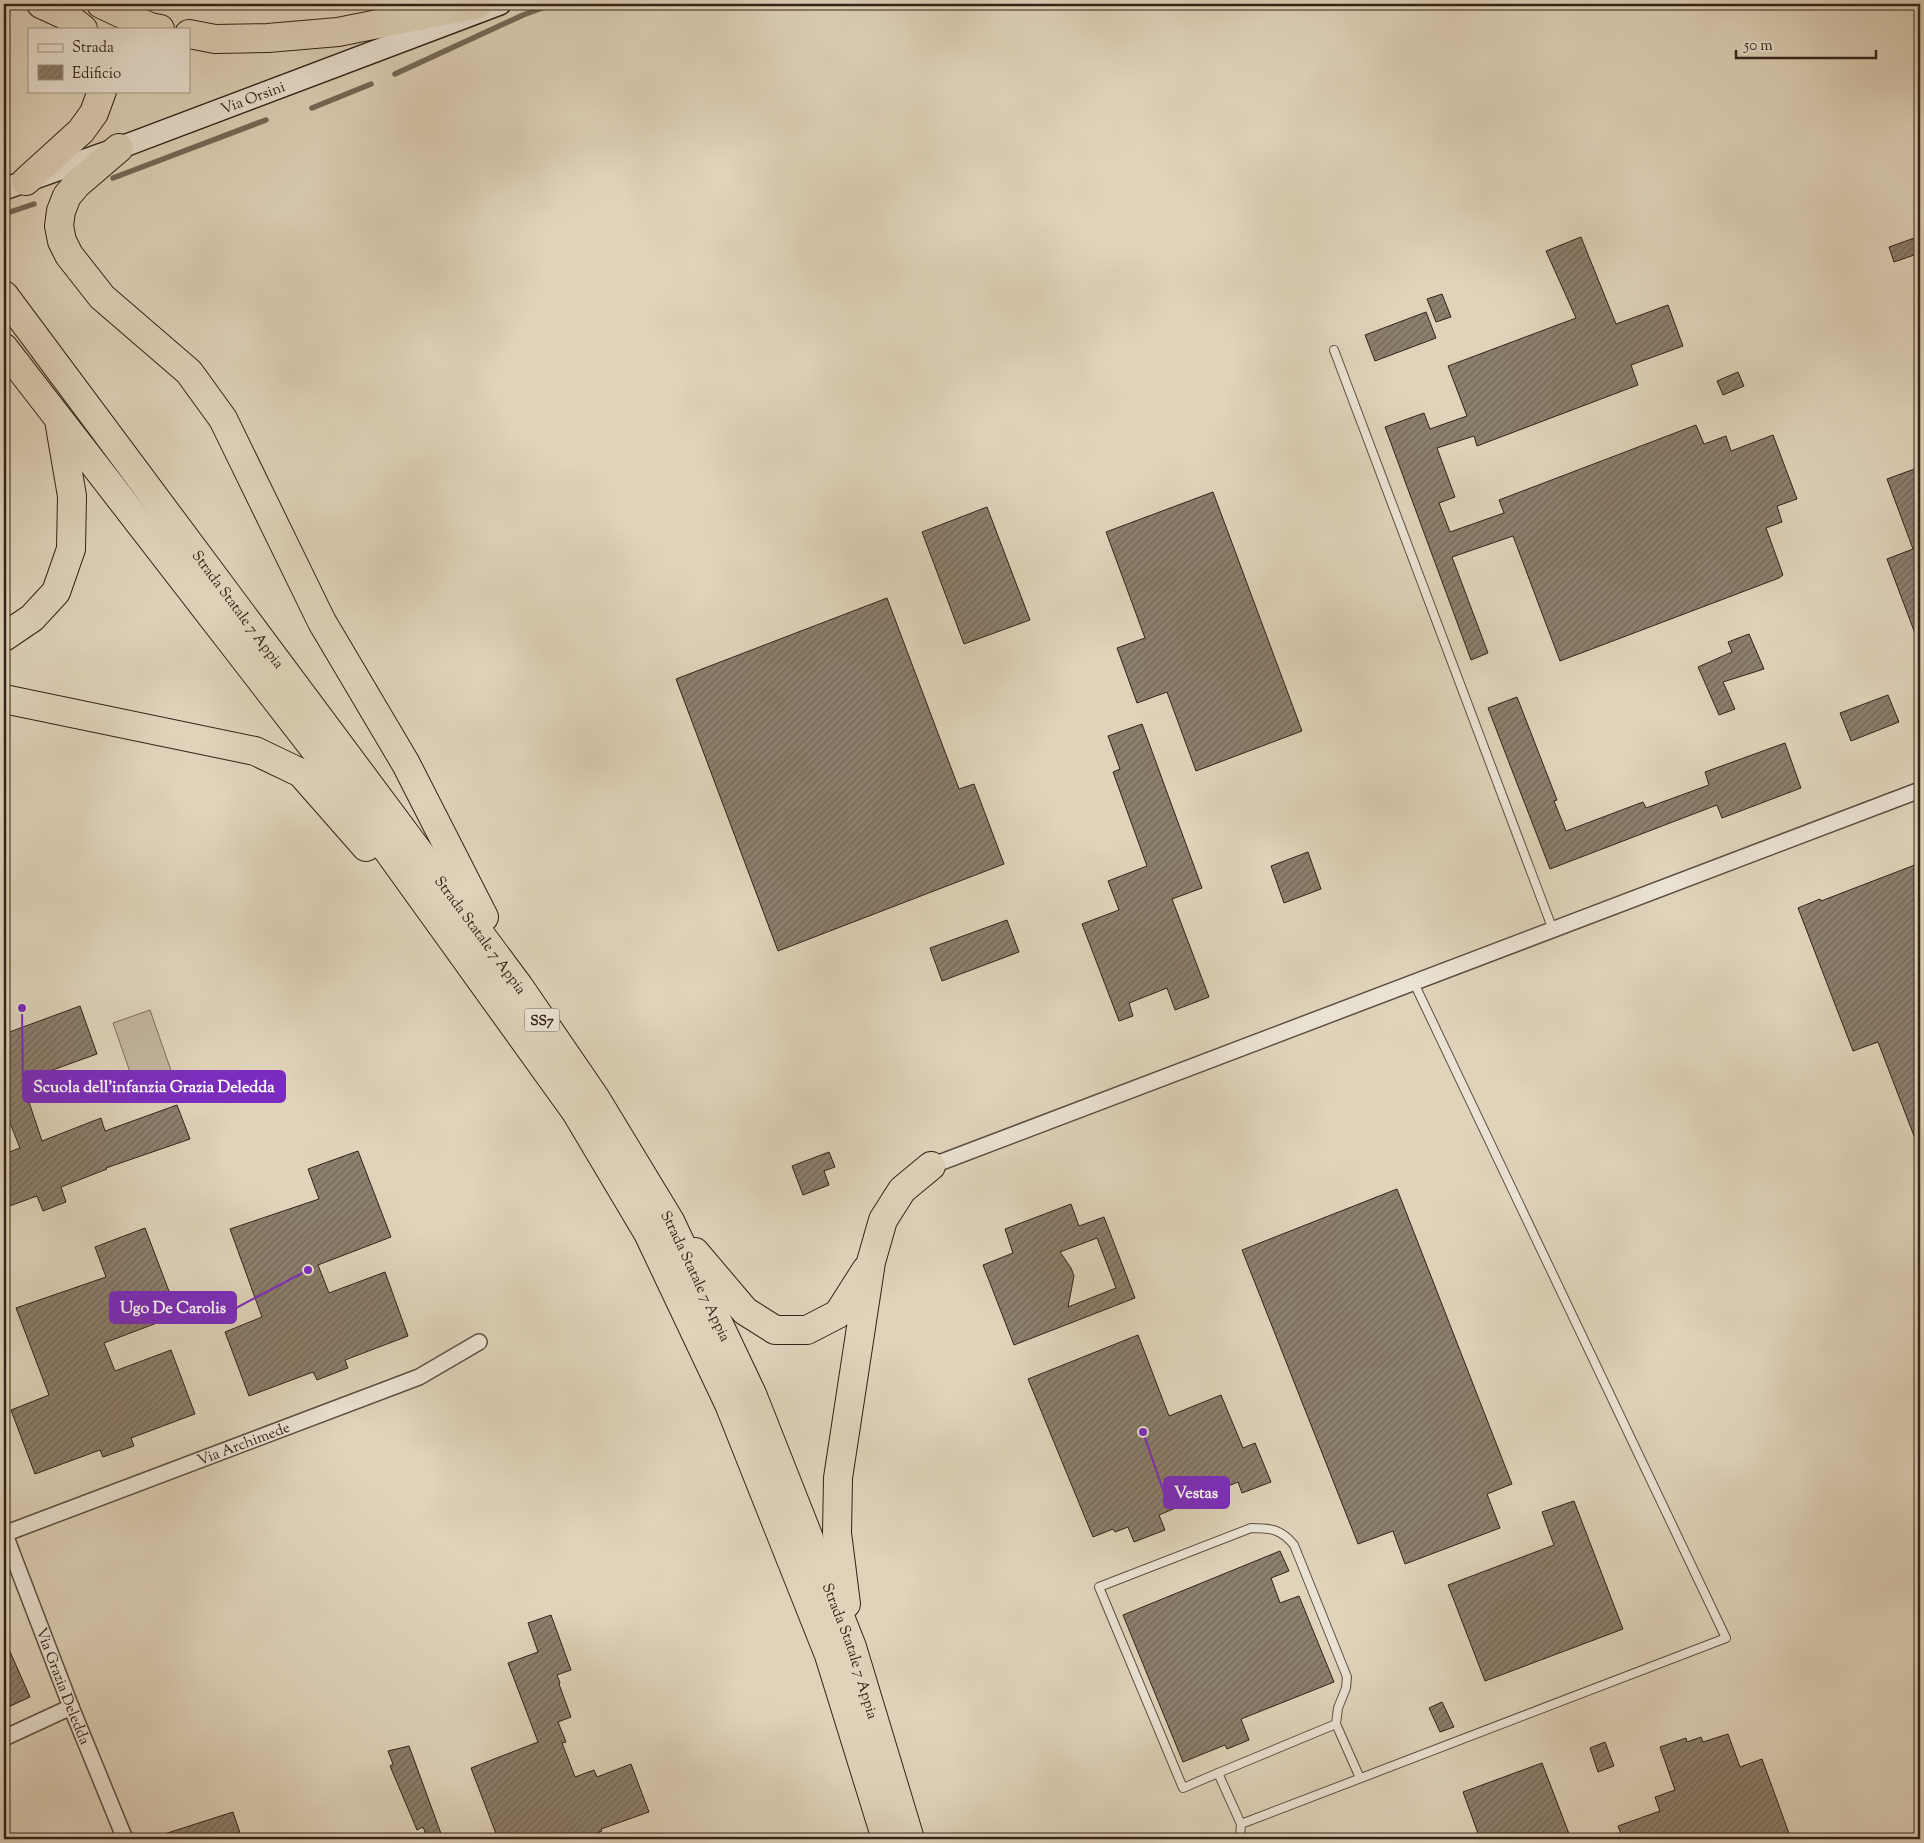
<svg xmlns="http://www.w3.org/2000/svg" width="1924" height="1843" viewBox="0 0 1924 1843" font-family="'Sorts Mill Goudy',serif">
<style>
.green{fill:#c2b59f;stroke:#7a6c5c}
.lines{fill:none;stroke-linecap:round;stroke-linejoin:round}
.stream{stroke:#766959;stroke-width:5.5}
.building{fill:url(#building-hatch);stroke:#322319;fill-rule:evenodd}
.lane-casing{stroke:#5d4f41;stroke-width:10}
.street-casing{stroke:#5d4f41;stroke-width:18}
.secondary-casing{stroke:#322319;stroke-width:24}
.highway-casing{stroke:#322319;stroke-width:30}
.lane{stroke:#eae2d2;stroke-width:8}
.street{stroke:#eae2d2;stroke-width:15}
.secondary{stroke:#eae2d2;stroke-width:21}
.highway{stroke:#dfd3ba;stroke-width:28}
.labels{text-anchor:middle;stroke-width:4;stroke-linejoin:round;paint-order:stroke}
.shield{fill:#eae2d2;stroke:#695c50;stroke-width:1}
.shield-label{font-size:14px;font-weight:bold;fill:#322319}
.street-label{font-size:15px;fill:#322319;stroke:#eae2d2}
.leader{fill:none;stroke:#7b2cbf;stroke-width:2}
.callout-dot{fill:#7b2cbf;stroke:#eae2d2;stroke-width:2}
.callout{fill:#7b2cbf;stroke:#7b2cbf;stroke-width:2}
.callout-label{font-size:16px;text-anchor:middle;font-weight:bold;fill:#fff}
</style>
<defs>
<pattern id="building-hatch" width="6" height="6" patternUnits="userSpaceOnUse" patternTransform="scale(1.25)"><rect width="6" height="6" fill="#8c7f6d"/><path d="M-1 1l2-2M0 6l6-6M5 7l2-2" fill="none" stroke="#736859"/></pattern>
</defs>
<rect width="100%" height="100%" fill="#dfd3ba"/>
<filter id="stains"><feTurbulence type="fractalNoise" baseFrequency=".004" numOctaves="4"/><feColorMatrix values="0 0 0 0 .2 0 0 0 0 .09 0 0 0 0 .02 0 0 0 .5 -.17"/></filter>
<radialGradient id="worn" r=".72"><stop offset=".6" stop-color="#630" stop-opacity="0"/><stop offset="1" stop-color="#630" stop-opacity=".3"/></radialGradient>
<polygon class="green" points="150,1010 175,1082 138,1095 113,1023"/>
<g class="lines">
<g class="stream">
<polyline points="395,74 523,15 553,4"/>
<polyline points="312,108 371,84"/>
<polyline points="113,178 266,120"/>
<polyline points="4,214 34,204"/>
</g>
</g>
<g class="building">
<polygon points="1920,236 1920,253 1894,262 1889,247"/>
<polygon points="1581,237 1616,324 1668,305 1683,346 1631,365 1638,385 1477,446 1474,436 1437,448 1455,497 1439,503 1450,532 1504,513 1499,500 1696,425 1704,444 1726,436 1731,451 1773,435 1797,499 1777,506 1782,522 1766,528 1783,575 1779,578 1560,661 1513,536 1452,557 1488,653 1471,660 1385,427 1424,413 1430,429 1467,416 1448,366 1576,318 1546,251"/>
<polygon points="1442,294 1451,317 1436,322 1427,299"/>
<polygon points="1426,312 1436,338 1375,361 1365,335"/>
<polygon points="1738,372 1744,386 1723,395 1717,381"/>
<polygon points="1920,467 1920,644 1919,644 1887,559 1913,549 1887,479"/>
<polygon points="1213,492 1302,731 1196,771 1167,692 1137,703 1117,648 1145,638 1106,532"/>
<polygon points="987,507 1030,620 964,644 922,532"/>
<polygon points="887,598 959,789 974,784 1004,864 778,951 676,679"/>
<polygon points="1749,634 1764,669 1723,682 1735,709 1719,715 1698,667 1732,652 1728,642"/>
<polygon points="1888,695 1899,722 1851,741 1840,713"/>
<polygon points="1517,697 1557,800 1554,801 1566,831 1643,802 1646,808 1709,785 1705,772 1785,743 1801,788 1722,818 1717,805 1550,869 1488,708"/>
<polygon points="1142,724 1202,888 1172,899 1209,997 1175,1010 1167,988 1129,1003 1133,1016 1119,1021 1082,924 1119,910 1108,881 1147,866 1113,772 1120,769 1108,736"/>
<polygon points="1308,852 1321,889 1284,903 1271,866"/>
<polygon points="1920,863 1920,1149 1919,1149 1878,1042 1853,1051 1798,908 1820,899 1821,901"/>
<polygon points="1007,920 1019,952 942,981 930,948"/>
<polygon points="80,1006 97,1054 22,1081 42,1141 101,1118 105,1131 177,1105 190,1139 106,1168 107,1169 61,1187 66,1202 43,1211 37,1196 4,1208 4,1154 20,1148 8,1118 4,1120 4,1034"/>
<polygon points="358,1151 391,1237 318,1265 329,1293 385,1272 408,1336 345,1360 348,1368 317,1380 313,1372 249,1396 225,1332 262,1317 230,1229 319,1199 308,1169"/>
<polygon points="829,1152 835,1167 824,1171 829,1185 803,1195 792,1166"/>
<polygon points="1397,1189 1512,1484 1487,1494 1500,1528 1405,1564 1393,1531 1358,1544 1242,1250"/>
<path d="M 1071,1204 L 1079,1226 L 1104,1217 L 1135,1298 L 1014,1345 L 983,1265 L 1013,1253 L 1005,1229 ZM 1097,1238 L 1116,1288 L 1068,1307 L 1074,1276 L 1071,1268 L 1060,1252 Z"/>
<polygon points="145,1228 178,1315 104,1343 115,1371 171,1350 195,1414 131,1438 134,1446 103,1457 100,1450 35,1474 11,1410 49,1395 16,1308 106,1277 95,1247"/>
<polygon points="1138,1335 1169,1416 1221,1395 1243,1448 1255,1443 1271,1482 1242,1493 1238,1482 1159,1515 1165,1530 1134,1542 1128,1527 1115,1532 1113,1529 1093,1537 1028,1379"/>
<polygon points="1574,1501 1623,1629 1485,1681 1448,1585 1554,1545 1542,1512"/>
<polygon points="1280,1551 1289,1571 1271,1578 1280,1603 1299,1596 1334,1682 1241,1719 1249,1740 1227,1749 1225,1745 1183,1762 1123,1615"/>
<polygon points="551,1615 571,1670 557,1675 560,1683 559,1684 571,1717 558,1722 566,1742 562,1743 575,1777 594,1770 597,1777 631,1764 649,1812 601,1829 602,1831 581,1839 498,1839 471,1768 538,1742 508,1663 538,1652 528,1623"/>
<polygon points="4,1638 30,1697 4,1709"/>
<polygon points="1442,1702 1454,1727 1440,1732 1429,1708"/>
<polygon points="1728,1734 1740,1767 1762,1759 1791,1839 1623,1839 1618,1826 1660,1811 1655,1797 1675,1790 1660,1747 1686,1738 1687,1742 1701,1737 1703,1742"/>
<polygon points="1605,1742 1614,1766 1598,1772 1590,1748"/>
<polygon points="409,1746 443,1839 428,1839 423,1827 417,1830 390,1766 393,1764 388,1751"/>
<polygon points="1542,1763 1571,1839 1480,1839 1463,1792"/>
<polygon points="233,1812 242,1839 159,1839 158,1836"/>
</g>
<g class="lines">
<g class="lane-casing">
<g id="lane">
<polyline points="1334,350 1553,930"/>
<polyline points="1218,1773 1336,1724"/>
<path d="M 1241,1824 L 1218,1773 L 1183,1788 L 1099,1587 L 1251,1528 C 1271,1528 1281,1529 1294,1545 L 1347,1677 L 1346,1688 L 1338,1708 L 1336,1724 L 1360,1778"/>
<polyline points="1240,1839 1241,1824 1726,1638 1414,983"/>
</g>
</g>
<g class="street-casing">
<g id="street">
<polyline points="931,1166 1920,790"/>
<path id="s1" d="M 4,1532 L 71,1707 L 125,1839"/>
<path id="s2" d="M 4,1534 L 419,1377 L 479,1342"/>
<polyline points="4,1738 71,1707"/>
</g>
</g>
<g class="secondary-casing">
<g id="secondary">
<path id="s3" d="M 4,189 L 119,148 L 500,4"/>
</g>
</g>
<g class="highway-casing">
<g id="highway">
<polyline points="41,4 65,15 83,29"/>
<polyline points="101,4 150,27 160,29"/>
<polyline points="189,34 215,39 268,38 338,32 478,4"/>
<polyline points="119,148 77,184 67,196 61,211 59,226 62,241 69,255 102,297 189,372 223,419 322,622 406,764 484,917"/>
<polyline points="26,181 81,131 94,113 102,91"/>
<path id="s4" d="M 4,295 L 518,985 L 596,1099 L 670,1221 L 752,1394 L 852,1647 L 910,1839"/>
<polyline points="4,348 319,755 576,1112 648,1233 729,1404 829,1655 886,1839"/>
<polyline points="4,637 32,618 56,592 71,549 72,496 60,426"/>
<polyline points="4,699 255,751 301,773 366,847"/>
<polyline points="695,1252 745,1311 775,1330 807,1330 838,1314 866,1270"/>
<polyline points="846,1604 837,1533 838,1478 871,1262 883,1220 902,1190 931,1166"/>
</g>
</g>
<use href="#lane" class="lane"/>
<use href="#street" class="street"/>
<use href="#secondary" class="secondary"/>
<use href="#highway" class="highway"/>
</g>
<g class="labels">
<rect class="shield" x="524.5" y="1008.5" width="35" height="23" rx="4"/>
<g class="shield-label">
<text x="542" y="1025">SS7</text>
</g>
<g class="street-label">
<text dy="5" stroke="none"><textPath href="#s3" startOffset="265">Via Orsini</textPath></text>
<text dy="5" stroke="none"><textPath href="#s4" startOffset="392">Strada Statale 7 Appia</textPath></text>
<text dy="5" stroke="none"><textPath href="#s4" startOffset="798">Strada Statale 7 Appia</textPath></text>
<text dy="5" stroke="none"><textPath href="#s4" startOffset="1202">Strada Statale 7 Appia</textPath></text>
<text dy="5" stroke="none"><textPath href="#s2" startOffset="256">Via Archimede</textPath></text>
<text dy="5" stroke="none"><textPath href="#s4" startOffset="1608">Strada Statale 7 Appia</textPath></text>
<text dy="5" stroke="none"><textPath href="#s1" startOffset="165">Via Grazia Deledda</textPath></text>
</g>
</g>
<path class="leader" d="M22 1008L23 1087M308 1270L236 1308M1143 1432L1164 1493"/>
<g class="callout-dot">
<circle cx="22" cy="1008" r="5"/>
<circle cx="308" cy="1270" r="5"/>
<circle cx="1143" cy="1432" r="5"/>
</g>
<g class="callout">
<rect x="23" y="1071" width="262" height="31" rx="5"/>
<rect x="110" y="1292" width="126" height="31" rx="5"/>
<rect x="1164" y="1477" width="65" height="31" rx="5"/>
</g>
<g class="callout-label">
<text x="154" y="1092">Scuola dell'infanzia Grazia Deledda</text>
<text x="173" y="1313">Ugo De Carolis</text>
<text x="1196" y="1498">Vestas</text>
</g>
<rect width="1924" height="1843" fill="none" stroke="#dfd3ba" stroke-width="20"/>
<rect x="5" y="5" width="1914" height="1833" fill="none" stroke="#322319" stroke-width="2.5"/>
<rect x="10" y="10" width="1904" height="1823" fill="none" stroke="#322319"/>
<rect x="28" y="28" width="162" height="65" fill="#eae2d2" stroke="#a09688"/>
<rect x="38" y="44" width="25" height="8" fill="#eae2d2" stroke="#a09688"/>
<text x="72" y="52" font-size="15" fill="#322319">Strada</text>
<rect x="38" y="65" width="25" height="15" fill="url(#building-hatch)" stroke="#a09688"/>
<text x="72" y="78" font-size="15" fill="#322319">Edificio</text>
<path d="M1736 50v8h140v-8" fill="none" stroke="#322319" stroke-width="2.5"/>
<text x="1744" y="50" font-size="15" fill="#322319" stroke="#eae2d2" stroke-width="4" paint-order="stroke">50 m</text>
<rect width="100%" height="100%" filter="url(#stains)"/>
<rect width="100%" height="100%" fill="url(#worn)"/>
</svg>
